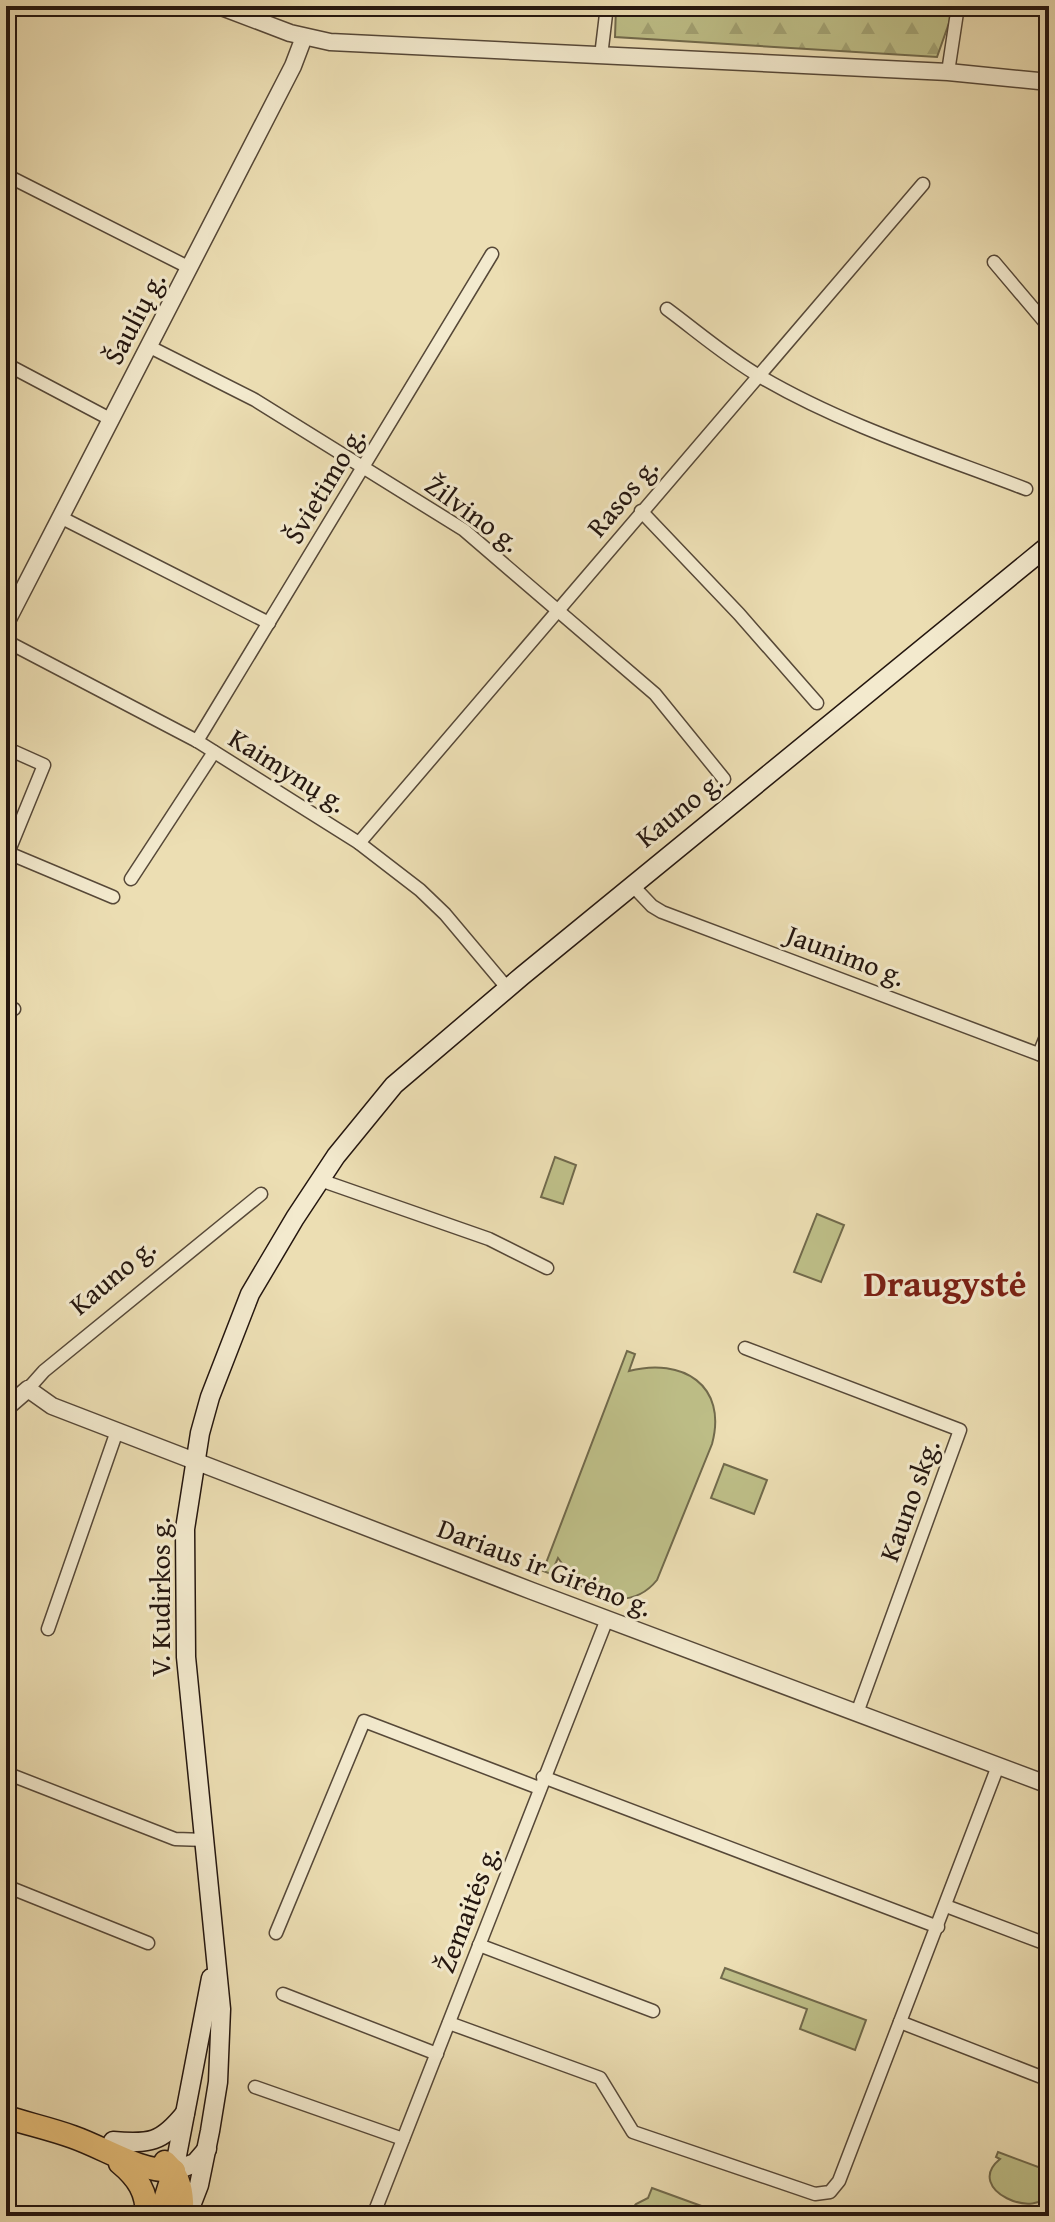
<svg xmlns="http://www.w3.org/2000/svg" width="1055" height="2222" viewBox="0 0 1055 2222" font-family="'Gentium Book Plus',serif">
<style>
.forest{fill:url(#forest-firs);stroke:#716a4c;stroke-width:2}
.pitch{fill:#bebf88;stroke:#716a4c;stroke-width:2}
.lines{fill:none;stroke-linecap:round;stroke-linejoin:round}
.minor-casing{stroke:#564838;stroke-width:15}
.tertiary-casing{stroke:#564838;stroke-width:19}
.secondary-casing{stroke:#24160f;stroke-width:21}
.trunk-casing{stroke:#24160f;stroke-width:25}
.minor{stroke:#f3eace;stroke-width:12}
.tertiary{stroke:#f3eace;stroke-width:16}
.secondary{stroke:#f3eace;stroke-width:18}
.trunk{stroke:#e6bf7a;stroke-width:22}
.labels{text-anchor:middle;stroke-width:6;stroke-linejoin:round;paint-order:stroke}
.street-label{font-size:28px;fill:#24160f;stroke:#f3eace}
.district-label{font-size:36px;font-weight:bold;fill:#7a1f14;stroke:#f3eace}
</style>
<defs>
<pattern id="forest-firs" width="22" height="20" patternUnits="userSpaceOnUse" patternTransform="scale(2)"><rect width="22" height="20" fill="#bebf88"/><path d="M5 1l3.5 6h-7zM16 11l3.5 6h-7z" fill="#a3a374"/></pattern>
</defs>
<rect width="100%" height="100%" fill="#ecdeb3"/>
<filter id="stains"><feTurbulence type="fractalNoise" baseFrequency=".0025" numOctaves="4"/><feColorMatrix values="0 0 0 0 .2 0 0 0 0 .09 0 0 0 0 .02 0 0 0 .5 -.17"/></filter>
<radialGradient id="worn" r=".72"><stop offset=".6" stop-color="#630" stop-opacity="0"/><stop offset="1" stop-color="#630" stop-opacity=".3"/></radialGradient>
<polygon class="forest" points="616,6 955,6 937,57 615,37"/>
<g class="pitch">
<polygon points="555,1157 576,1165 563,1204 541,1197"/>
<polygon points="817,1214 844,1225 821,1282 794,1272"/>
<path d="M 627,1351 L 635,1354 L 629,1371 C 682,1357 728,1385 712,1444 L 657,1580 C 637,1605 602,1605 578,1583 C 570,1576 564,1566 558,1558 L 551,1574 L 543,1571 Z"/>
<polygon points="724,1464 767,1480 754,1514 711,1498"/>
<polygon points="725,1968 866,2020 855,2050 800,2029 807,2009 721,1978"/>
<path d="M 998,2152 L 1049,2171 C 1049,2177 1050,2186 1049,2191 C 1040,2222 962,2190 1000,2159 L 996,2157 Z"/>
<path d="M 652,2188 L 729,2216 L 668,2216 L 671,2207 C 653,2204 643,2216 626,2216 L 636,2204 L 648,2198 Z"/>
</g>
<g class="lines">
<g class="minor-casing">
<g id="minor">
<polyline points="601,56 607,6"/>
<polyline points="948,72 958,6"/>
<polyline points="6,175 190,268"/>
<polyline points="994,262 1049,327"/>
<path d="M 667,309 C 698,332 728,358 761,377 C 843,425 937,455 1026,489"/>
<polyline points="148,346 255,400 464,530 655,694 724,779"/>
<polyline points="6,364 110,419"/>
<polyline points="641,511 739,614 817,703"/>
<polyline points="60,517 269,623"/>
<polyline points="6,641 197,741 359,843 420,890 445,914 508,989"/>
<polyline points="197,741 492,254"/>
<polyline points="6,748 44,765 8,853"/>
<polyline points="359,843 923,184"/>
<polyline points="6,852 113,897"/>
<polyline points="131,879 214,752"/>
<polyline points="633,886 652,906 662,912 1049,1058"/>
<polyline points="6,1006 14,1009"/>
<polyline points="1039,1054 1049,1029"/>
<polyline points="320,1180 489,1239 547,1268"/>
<polyline points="745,1348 960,1430 857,1713"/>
<polyline points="28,1389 44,1371 261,1194"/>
<polyline points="48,1629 117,1431"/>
<polyline points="6,1773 175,1839 206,1840"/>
<polyline points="543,1777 938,1927"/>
<polyline points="6,1886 148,1943"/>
<polyline points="946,1906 1049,1945"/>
<polyline points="276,1933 364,1721 539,1788"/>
<polyline points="479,1945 653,2011"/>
<polyline points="283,1994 437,2054"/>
<polyline points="900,2022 1049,2080"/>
<polyline points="449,2023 600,2078 633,2132 815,2194 830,2192 839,2181 998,1766"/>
<polyline points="255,2087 403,2139"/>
<polyline points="373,2216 607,1619"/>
</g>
</g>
<g class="tertiary-casing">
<g id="tertiary">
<polyline points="219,6 290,33 330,42 948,72 1049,82"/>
<polyline points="6,623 293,66 304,37"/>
<polyline points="6,1408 28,1389 52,1406 532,1591 1049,1785"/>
</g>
</g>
<g class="secondary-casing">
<g id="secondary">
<path d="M 113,2141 C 150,2144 161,2143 185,2113"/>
<polyline points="207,2149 195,2163 174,2171 211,1978"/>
<polyline points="187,2216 199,2185 210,2131 218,2082 221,2009 186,1657 185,1529 200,1433 210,1397 250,1294 295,1218 336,1156 394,1085 522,976 1049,545"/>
</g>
</g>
<g class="trunk-casing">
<g id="trunk">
<path d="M 6,2117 C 28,2124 51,2129 73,2137 C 107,2149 137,2171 174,2171"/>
<path d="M 165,2162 C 181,2177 183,2195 182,2216"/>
<path d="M 120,2163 C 138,2178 147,2192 147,2216"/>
<polyline points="160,2216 174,2171"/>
</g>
</g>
<use href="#minor" class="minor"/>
<use href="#tertiary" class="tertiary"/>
<use href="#secondary" class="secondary"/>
<use href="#trunk" class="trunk"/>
</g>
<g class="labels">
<g class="street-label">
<text transform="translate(134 318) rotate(-62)" y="10">Šaulių g.</text>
<text transform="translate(324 485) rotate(-59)" y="10">Švietimo g.</text>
<text transform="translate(622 497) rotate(-50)" y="10">Rasos g.</text>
<text transform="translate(473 513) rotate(36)" y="10">Žilvino g.</text>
<text transform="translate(288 770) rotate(32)" y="10">Kaimynų g.</text>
<text transform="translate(679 809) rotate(-39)" y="10">Kauno g.</text>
<text transform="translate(846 955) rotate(21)" y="10">Jaunimo g.</text>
<text transform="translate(112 1276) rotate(-40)" y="10">Kauno g.</text>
<text transform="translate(909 1500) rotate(-70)" y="10">Kauno skg.</text>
<text transform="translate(545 1567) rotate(21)" y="10">Dariaus ir Girėno g.</text>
<text transform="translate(160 1597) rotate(-90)" y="10">V. Kudirkos g.</text>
<text transform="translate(467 1909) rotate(-69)" y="10">Žemaitės g.</text>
</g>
<g class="district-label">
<text x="945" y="1296">Draugystė</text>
</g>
</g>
<rect width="1055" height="2222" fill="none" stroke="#ecdeb3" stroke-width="32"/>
<rect x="8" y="8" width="1039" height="2206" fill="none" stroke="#24160f" stroke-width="4"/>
<rect x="16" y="16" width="1023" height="2190" fill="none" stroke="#24160f" stroke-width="2"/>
<rect width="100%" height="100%" filter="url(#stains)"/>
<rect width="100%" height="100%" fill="url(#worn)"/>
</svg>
